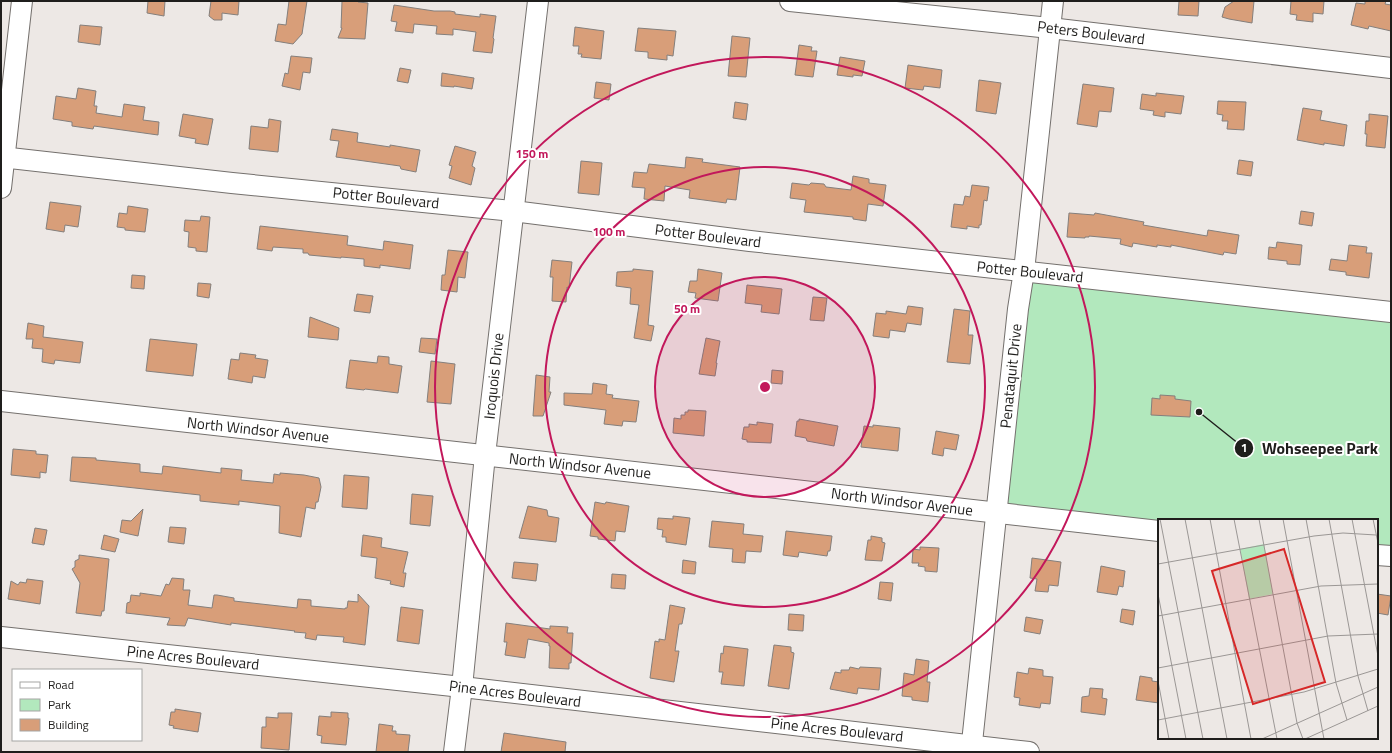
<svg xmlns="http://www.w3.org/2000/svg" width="1392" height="753" viewBox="0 0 1392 753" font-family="'Titillium Web',sans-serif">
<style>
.green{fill:#b2e8bd}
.building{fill:#d89e79;stroke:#847f7c}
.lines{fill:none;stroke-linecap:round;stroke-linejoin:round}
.minor-casing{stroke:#74706d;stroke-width:22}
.minor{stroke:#fff;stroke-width:20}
.ring{fill:none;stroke:#c2185b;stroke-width:2}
.labels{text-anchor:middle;stroke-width:4;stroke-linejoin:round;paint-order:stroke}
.street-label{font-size:15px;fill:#1f1e1c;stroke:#fff}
.inset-road{fill:none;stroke:#9b9795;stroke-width:1}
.view{fill:#d62828;fill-opacity:0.15;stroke:#d62828;stroke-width:2}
.inset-edge{fill:none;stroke:#1f1e1c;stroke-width:2}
.centre{fill:#c2185b;stroke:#fff;stroke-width:2}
.ring-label{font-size:12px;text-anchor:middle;font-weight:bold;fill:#c2185b;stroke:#fff;stroke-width:4;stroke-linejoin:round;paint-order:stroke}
.leader{fill:none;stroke:#1f1e1c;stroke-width:1.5}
.callout-dot{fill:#1f1e1c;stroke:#fff;stroke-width:1.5}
.mark-label{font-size:12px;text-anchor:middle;font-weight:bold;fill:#fff}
.callout-label{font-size:16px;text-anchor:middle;font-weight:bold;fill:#1f1e1c;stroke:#fff;stroke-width:4;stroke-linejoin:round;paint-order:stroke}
</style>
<rect width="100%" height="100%" fill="#ede8e5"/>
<polygon class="green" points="1024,271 1391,312 1391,557 1377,555 1377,520 1159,520 1159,531 996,513"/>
<g class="building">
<polygon points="148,1 165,1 164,16 147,13"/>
<polygon points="211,1 239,1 238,15 222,13 222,20 214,20 209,16"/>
<polygon points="289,1 307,1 302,34 293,44 275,41 278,24 286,25"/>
<polygon points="342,1 358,1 358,2 368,3 365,39 338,38 342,28 341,28"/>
<polygon points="1179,1 1199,1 1198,16 1178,15"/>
<polygon points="1234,1 1254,1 1252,23 1229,19 1222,17 1225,7"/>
<polygon points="1291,1 1324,1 1323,14 1313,13 1313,22 1296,20 1297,15 1290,14"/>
<polygon points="1365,1 1386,1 1385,4 1391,5 1391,31 1369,26 1368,29 1351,25 1356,3 1365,4"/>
<polygon points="394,5 434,11 450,11 455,12 455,14 480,17 480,14 496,16 493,38 494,39 492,53 473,51 476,32 453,29 453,35 436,34 437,26 414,24 413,33 395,31 397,22 391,21"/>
<polygon points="80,25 102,27 100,45 78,42"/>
<polygon points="575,27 604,31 601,59 581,57 582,54 578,54 579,46 573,46"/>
<polygon points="638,28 676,31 673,56 667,55 667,60 648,58 648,52 635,51"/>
<polygon points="732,36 750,38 746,77 728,76"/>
<polygon points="799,45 812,47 811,51 817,51 813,77 795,75"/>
<polygon points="291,56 312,58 310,73 303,72 300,90 282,86 285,73 288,74"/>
<polygon points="840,57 865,61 862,76 853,75 853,77 837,75"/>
<polygon points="908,65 942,70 940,88 924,86 923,90 905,88"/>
<polygon points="400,68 411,70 408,83 397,81"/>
<polygon points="442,73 474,78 472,89 454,86 454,87 441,86"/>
<polygon points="979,80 1001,83 996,114 976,111"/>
<polygon points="596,82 611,84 609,100 594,98"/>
<polygon points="1083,84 1114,88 1111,112 1099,111 1097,127 1077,124"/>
<polygon points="78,88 96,91 94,106 97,106 96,113 122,117 124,104 145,107 143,120 159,122 158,135 94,126 93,129 72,126 72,122 53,119 56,96 76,99"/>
<polygon points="1156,93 1184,96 1181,114 1165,112 1165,117 1153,115 1154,111 1140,109 1142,94 1156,96"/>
<polygon points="1218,101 1246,102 1244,130 1227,129 1228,121 1222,121 1223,115 1217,114"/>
<polygon points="735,102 748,104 746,120 733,118"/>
<polygon points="1303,108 1322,111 1320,120 1347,125 1344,146 1324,143 1324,145 1297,140"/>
<polygon points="183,114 213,119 208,145 195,143 196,139 179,136"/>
<polygon points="1369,114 1388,116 1385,148 1366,146 1367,134 1365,134 1366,121 1369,121"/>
<polygon points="269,119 281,121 278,152 249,149 251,126 268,128"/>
<polygon points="332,129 358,133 357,142 390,147 390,145 420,150 416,172 401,169 400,166 336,157 339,141 330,140"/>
<polygon points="455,146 476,152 472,166 475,168 471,185 449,178 452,166 449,165"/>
<polygon points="686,157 703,159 702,162 740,167 736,200 727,199 726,203 689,198 690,190 665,186 664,201 644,199 645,188 632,187 634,172 647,173 649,164 685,168"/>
<polygon points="1239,160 1253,162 1251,176 1237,174"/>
<polygon points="581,161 602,163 599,195 578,193"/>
<polygon points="853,176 869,179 869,183 886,185 883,206 868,204 866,221 853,219 853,217 804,212 806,200 790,198 792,183 809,185 811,183 824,184 826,187 851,190"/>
<polygon points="972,185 989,187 987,201 984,200 981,225 979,225 979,228 967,226 967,229 951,227 954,204 963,205 965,196 970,197"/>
<polygon points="50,202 81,206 78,227 65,225 64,232 46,229"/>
<polygon points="128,206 148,209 145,232 125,230 125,228 117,227 119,213 127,214"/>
<polygon points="1301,211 1314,213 1312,226 1299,224"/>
<polygon points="1069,213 1094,215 1095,213 1144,222 1143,225 1207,236 1208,230 1239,235 1236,254 1224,252 1223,255 1171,245 1171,247 1157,245 1157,247 1133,243 1132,247 1120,244 1121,239 1089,236 1089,237 1085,237 1085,238 1067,237"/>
<polygon points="201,216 210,217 207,252 196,251 196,248 188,247 189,232 184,231 185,220 200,221"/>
<polygon points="260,226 348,236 347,245 383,250 384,241 413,245 410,269 380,265 380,268 364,266 364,259 341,257 341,258 309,255 308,253 303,253 303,249 273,247 272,251 257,249"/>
<polygon points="1277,242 1302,245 1300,265 1287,264 1287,261 1268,259 1269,247 1276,248"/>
<polygon points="1349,245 1367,247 1366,253 1372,253 1369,278 1346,275 1346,272 1329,270 1331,259 1347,261"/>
<polygon points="448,250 468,252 465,278 458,277 457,292 441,290 442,275 445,275"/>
<polygon points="552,260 572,262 569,288 567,287 566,302 552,301 553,277 550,277"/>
<polygon points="633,269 653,271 648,325 654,326 651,341 634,338 639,305 630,304 631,288 616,286 617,272 633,271"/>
<polygon points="698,269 722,273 718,301 695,298 696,293 688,292 690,281 697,281"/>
<polygon points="132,275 145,276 144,289 131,288"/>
<polygon points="198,283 211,284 209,298 197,296"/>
<polygon points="747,285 782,289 779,314 761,312 762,305 745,303"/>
<polygon points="357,294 373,296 370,313 354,311"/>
<polygon points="813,297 827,298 824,321 810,320"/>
<polygon points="908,306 923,308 921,325 907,323 905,332 890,330 889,338 873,336 876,313 886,314 886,311 906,314"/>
<polygon points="954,309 970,311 968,335 973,335 970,364 947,362"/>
<polygon points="310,317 339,328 338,340 308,337"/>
<polygon points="28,323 44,326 43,337 83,342 80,363 55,360 54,364 42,362 43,349 32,348 33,339 26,339"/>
<polygon points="421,338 437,339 435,354 419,352"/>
<polygon points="706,338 720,341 716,363 717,363 715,376 699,374"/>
<polygon points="150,339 197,344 193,376 146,371"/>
<polygon points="240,353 256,355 255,358 268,360 265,378 253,376 252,383 228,379 231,359 239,360"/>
<polygon points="378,356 389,357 389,364 402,366 398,393 365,389 364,390 346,388 350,360 377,363"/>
<polygon points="431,361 455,364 451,404 427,402"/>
<polygon points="772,370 783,371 782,384 771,383"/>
<polygon points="536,375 550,377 549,392 551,392 543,416 533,416"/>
<polygon points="593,383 607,385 606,394 613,395 612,398 639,401 636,422 623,421 622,426 604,424 606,410 564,405 564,393 592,394"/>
<polygon points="1160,395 1175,396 1175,399 1191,401 1190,417 1151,415 1152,398 1160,399"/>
<polygon points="688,410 706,411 704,436 673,433 674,418 681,419 681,415 685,415 685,412 688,412"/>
<polygon points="799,419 838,426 834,446 807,441 806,438 795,436 797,421 799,421"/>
<polygon points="757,422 773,424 771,443 747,442 747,440 742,439 744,427 749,427 749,424 757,425"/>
<polygon points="873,425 900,428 898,451 861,447 864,426 873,427"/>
<polygon points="936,431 959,435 956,450 944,448 943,456 932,454"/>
<polygon points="13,449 36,451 36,454 48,455 46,473 40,472 40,478 11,475"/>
<polygon points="72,457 96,458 96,460 140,464 140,472 162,474 163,466 221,473 221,468 242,470 241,480 273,483 274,474 280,475 280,473 304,475 319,478 321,487 318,502 316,502 315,509 306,507 301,537 279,533 280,506 239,501 239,505 200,501 200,495 70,481"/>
<polygon points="344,475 369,477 367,509 342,507"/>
<polygon points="412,494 433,496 430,526 410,524"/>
<polygon points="595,502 605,504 606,502 629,506 625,532 616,531 615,541 598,539 598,537 590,536"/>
<polygon points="528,506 547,510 548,516 559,518 556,542 519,538"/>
<polygon points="143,509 138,536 120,532 122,520 131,521"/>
<polygon points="673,516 690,518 686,545 666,542 666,537 662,537 663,530 657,529 658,518 673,519"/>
<polygon points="712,521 744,524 743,534 763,536 761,552 746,551 745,563 732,562 733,549 709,547"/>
<polygon points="170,527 186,528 184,544 168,542"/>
<polygon points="35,528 47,530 44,545 32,543"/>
<polygon points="786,531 832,536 830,551 828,551 827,556 799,552 798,557 783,555"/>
<polygon points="104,535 119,539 115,552 101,549"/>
<polygon points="363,535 382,538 381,547 408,552 403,573 406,573 404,587 390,584 391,581 375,578 377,558 361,556"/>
<polygon points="871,536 882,538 882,542 885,543 882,561 865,560 868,540 871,540"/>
<polygon points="920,547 939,548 937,572 925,571 925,567 918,566 919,563 912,563 913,549 920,550"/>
<polygon points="79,555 109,559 104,611 102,611 101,616 76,613 80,583 72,569 75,567 75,561 79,559"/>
<polygon points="1032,558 1061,562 1058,586 1049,585 1048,592 1035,591 1037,579 1030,578"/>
<polygon points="683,560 696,562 695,574 682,573"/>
<polygon points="514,562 538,564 536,581 512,578"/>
<polygon points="1101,566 1125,571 1123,587 1119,586 1117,595 1097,592"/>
<polygon points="612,574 626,575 625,589 611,588"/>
<polygon points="172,578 184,579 183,590 190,590 188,605 212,608 214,595 217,595 234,598 234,601 297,608 298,599 311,600 311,606 345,609 345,608 347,608 348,601 358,602 358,594 369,606 365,645 343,642 344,637 317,635 316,640 305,638 306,633 294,632 295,631 231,623 231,625 188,618 185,626 167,625 170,618 126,613 127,603 130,602 131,595 140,596 140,593 161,596 166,584 169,585"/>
<polygon points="27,579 43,581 40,604 8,599 11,581 18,585 20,582 26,583"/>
<polygon points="880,582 893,583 891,601 878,599"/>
<polygon points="1377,594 1391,596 1388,615 1377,613"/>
<polygon points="670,605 685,608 682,624 679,624 675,651 679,651 674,682 650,678 655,641 659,642 659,639 665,640"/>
<polygon points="401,607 423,610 419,644 397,641"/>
<polygon points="1122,609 1135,611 1133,625 1120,622"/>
<polygon points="789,614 804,615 803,631 788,630"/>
<polygon points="1026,617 1043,620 1040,634 1024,631"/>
<polygon points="506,623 550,629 550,626 568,627 567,633 573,633 571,663 569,663 569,669 549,668 550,646 549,646 549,643 528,639 525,658 505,655 507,642 504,642"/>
<polygon points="774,645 791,647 791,652 794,653 789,689 768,686"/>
<polygon points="724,646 748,649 744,686 721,684 723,672 719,672 721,653 723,654"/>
<polygon points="916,659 929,661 927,682 930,682 928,702 912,700 912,697 902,696 904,673 914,675"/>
<polygon points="850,667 859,669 860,667 881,668 879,690 858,688 857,694 830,689 835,672 841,673 841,670 849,670"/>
<polygon points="1029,668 1043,670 1043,676 1053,677 1050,704 1041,703 1040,708 1019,705 1020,698 1014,697 1017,672 1028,674"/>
<polygon points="1140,676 1152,678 1152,681 1159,682 1159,703 1136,700"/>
<polygon points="1090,688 1103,689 1102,698 1107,699 1105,715 1081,712 1082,697 1089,696"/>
<polygon points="175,709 201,713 198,732 173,728 174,726 169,725 171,712 175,712"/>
<polygon points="331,712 348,713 348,718 349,718 346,745 321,743 322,736 317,735 319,716 331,717"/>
<polygon points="278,713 292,713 289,750 261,748 262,727 266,727 266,717 278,718"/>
<polygon points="379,724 393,726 392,731 396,731 396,734 410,735 408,752 376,752"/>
<polygon points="504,733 566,742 565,752 501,752"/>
</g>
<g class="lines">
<g class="minor-casing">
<g id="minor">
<polyline points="790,1 1050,28 1391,68"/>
<polyline points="1,157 232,183 513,211 750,241 1391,312"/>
<polyline points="1,188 22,1"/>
<polyline points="1,401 1159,531"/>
<polyline points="1377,555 1391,556"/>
<polyline points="1,637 462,687 1029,752"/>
<polyline points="454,752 462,687 485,455 538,1"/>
<polyline points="971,752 1018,309 1024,271 1053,1"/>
</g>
</g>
<use href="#minor" class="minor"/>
</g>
<circle cx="765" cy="387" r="110" fill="#c2185b" fill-opacity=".12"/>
<g class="ring">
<circle cx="765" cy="387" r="110"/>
<circle cx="765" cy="387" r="220"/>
<circle cx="765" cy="387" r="330"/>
</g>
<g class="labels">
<g class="street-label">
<text transform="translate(1091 33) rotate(7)" y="5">Peters Boulevard</text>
<text transform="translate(386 198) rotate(6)" y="5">Potter Boulevard</text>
<text transform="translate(708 236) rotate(7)" y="5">Potter Boulevard</text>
<text transform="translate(1030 272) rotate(6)" y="5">Potter Boulevard</text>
<text transform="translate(494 376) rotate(-84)" y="5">Iroquois Drive</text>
<text transform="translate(1011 376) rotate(-84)" y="5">Penataquit Drive</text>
<text transform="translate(258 430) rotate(6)" y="5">North Windsor Avenue</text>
<text transform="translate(580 466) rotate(6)" y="5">North Windsor Avenue</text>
<text transform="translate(902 502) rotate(7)" y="5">North Windsor Avenue</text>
<text transform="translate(193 658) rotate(6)" y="5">Pine Acres Boulevard</text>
<text transform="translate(515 694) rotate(7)" y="5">Pine Acres Boulevard</text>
<text transform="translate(837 730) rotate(6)" y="5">Pine Acres Boulevard</text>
</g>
</g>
<g transform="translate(1158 519)">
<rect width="220" height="220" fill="#ede8e5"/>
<path d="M 106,25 L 115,75 L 91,80 L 82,30 Z" fill="#b2e8bd"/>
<path class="inset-road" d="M 2,0 L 45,220M 27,0 L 69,220M 52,0 L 93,220M 76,0 L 119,220M 101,0 L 139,204 L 145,220M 125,0 L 166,220M 148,0 L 178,164 L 189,201M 171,0 L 200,157 L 210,192M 194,0 L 220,137M 215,0 L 220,24M 0,45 L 156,17 L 185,14 L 218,16M 0,75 L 28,220M 0,97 L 163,67 L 220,65M 0,149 L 170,117 L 220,115M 0,162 L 11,220M 0,201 L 146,173 L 220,150M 104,220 L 220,168M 147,220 L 220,187"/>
<path class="view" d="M 126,30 L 167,163 L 95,185 L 54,52 Z"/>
<rect width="220" height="220" class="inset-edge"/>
</g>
<circle cx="765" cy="387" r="6" class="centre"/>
<g class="ring-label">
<text x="532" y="158">150 m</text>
<text x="609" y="236">100 m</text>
<text x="687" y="313">50 m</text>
</g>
<path class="leader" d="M1199 412L1244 448"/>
<g class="callout-dot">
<circle cx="1199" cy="412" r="4"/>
<circle cx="1244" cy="448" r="10"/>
</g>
<g class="mark-label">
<text x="1244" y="452">1</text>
</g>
<g class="callout-label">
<text x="1320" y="454">Wohseepee Park</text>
</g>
<rect width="1392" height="753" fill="none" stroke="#1f1e1c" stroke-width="4"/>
<rect x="12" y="669" width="130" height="72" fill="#ffffff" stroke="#a5a5a4"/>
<rect x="20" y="682" width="20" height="6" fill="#ffffff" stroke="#a5a5a4"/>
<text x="48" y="689" font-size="12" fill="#1f1e1c">Road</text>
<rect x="20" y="699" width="20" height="12" fill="#b2e8bd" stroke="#a5a5a4"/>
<text x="48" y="709" font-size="12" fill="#1f1e1c">Park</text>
<rect x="20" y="719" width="20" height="12" fill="#d89e79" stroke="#a5a5a4"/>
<text x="48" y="729" font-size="12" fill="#1f1e1c">Building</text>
</svg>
